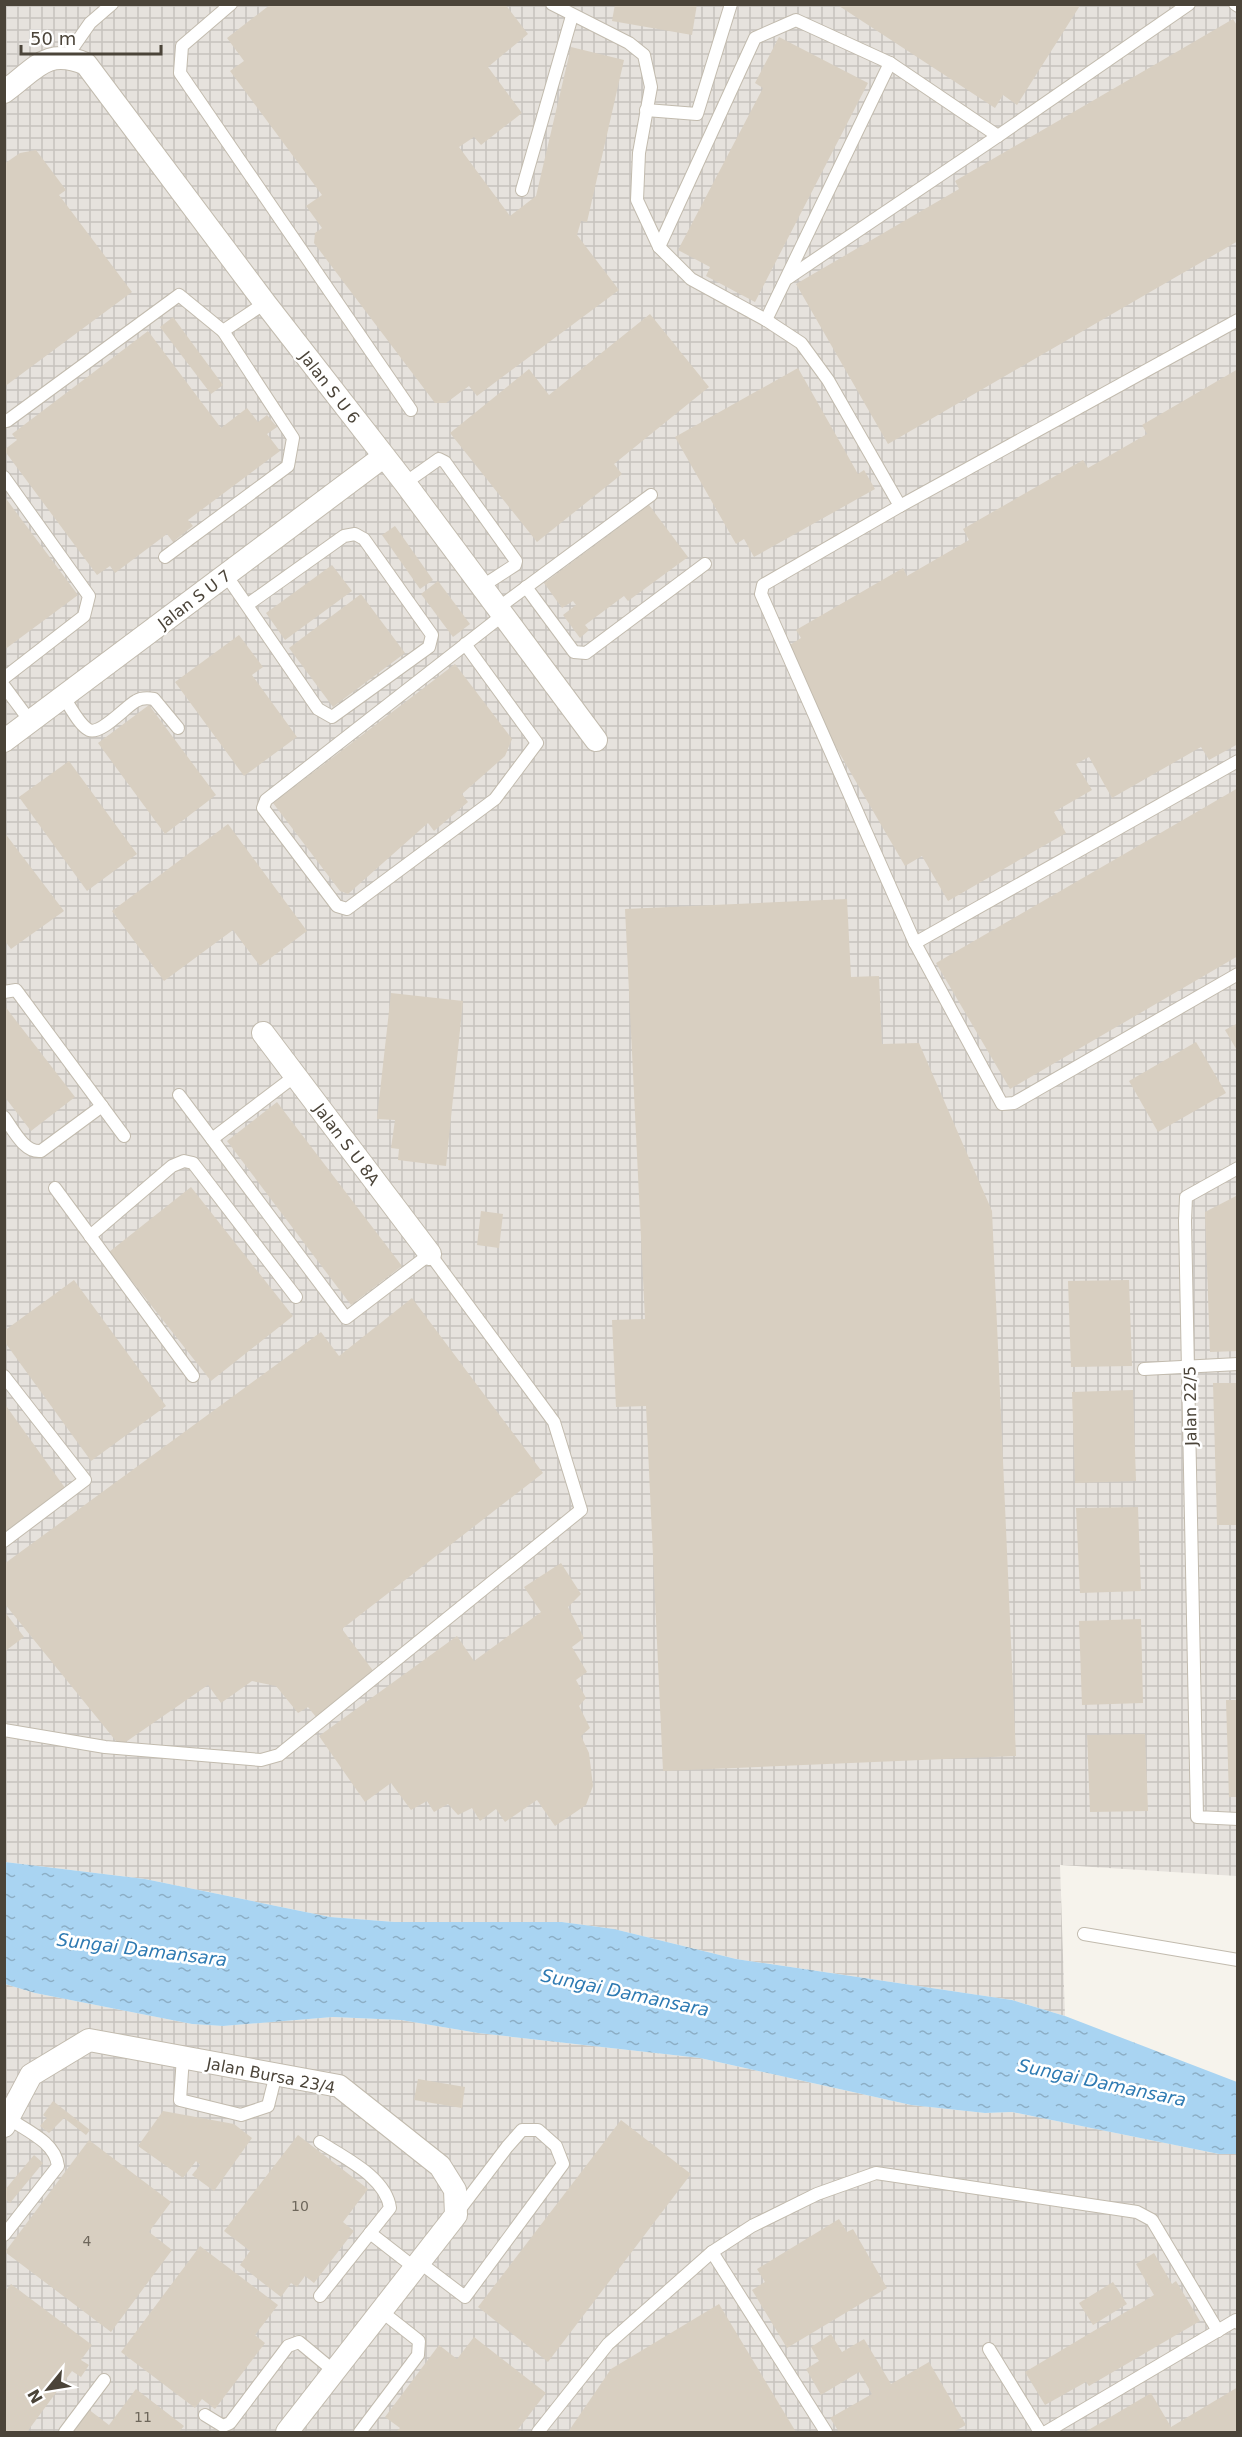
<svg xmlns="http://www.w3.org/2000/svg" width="1242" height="2437" viewBox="0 0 1242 2437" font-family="'DejaVu Sans',sans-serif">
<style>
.industrial{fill:url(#industrial-grid)}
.water{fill:url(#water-ripples)}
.building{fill:#d8cfc1}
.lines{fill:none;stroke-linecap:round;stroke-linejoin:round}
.lane-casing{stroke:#c2bbae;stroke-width:14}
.street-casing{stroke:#c2bbae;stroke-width:24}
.lane{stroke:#fff;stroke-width:12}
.street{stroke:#fff;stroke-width:22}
.labels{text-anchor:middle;stroke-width:5;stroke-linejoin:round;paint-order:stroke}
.number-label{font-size:14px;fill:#6e675b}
.street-label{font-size:16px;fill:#4b4439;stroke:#fff}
.water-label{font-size:18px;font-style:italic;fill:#2e7ab2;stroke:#fff}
</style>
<defs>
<pattern id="industrial-grid" width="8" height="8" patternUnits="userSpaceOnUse" patternTransform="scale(1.5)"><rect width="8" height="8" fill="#e6e2dd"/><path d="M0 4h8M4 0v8" fill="none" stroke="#c7c3be"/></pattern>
<pattern id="water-ripples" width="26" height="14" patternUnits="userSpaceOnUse" patternTransform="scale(1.5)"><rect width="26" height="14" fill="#a9d4f2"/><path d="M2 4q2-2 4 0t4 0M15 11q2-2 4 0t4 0" fill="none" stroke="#8caec5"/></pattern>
</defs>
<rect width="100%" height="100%" fill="#f6f3ec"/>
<g class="industrial">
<polygon points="5,5 1237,5 1237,1876 1060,1865 1065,2016 1012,2000 736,1959 614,1929 562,1922 395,1922 330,1917 145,1879 5,1862"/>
<polygon points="5,1984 35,1993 192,2024 223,2026 333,2017 401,2020 478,2033 700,2058 911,2105 985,2113 1012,2112 1219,2154 1237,2154 1237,2432 5,2432"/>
</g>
<polygon class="water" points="5,1862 145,1879 330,1917 395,1922 562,1922 614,1929 736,1959 1012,2000 1065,2016 1237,2082 1237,2154 1219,2154 1012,2112 985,2113 911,2105 700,2058 478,2033 401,2020 333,2017 223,2026 192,2024 35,1993 5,1984"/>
<g class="building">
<polygon points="271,4 505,4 528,34 488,67 522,113 481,145 474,137 459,147 510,216 536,196 571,47 624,60 587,222 581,221 577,235 619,290 477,396 469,386 446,403 435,403 314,243 315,233 322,228 306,206 322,195 230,71 244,61 227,38"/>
<polygon points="615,4 697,4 692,35 612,21"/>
<polygon points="836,4 1081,4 1017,105 1003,95 995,108"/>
<polygon points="1233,19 1238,27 1238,241 888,444 796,284 959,189 955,181"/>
<polygon points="779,37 868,83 755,302 706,276 710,267 678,250 763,88 755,83"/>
<polygon points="36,150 66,190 59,195 132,292 4,387 4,164 20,153"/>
<polygon points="650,314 709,387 614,464 622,474 537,542 450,433 529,369 549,395"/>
<polygon points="173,317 223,385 211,394 160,327"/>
<polygon points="148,331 221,428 247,408 258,422 267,415 277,427 267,434 280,451 188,520 193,526 173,542 167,534 115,573 110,566 97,575 4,450 17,440 12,434"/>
<polygon points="798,368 858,474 864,470 875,489 754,557 744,539 736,544 675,437"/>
<polygon points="1238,369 1238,744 1209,760 1201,747 1112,798 1089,757 1076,764 1092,790 1054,812 1066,833 948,901 922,856 905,866 780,651 801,638 796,630 903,568 907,576 969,540 963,529 1083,460 1088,468 1147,434 1142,425"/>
<polygon points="4,496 78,595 4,650"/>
<polygon points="649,505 688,557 628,601 624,596 585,625 589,630 580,638 563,615 576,605 573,601 562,608 544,583"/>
<polygon points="395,526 433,580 420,589 382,535"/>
<polygon points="332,565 352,591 285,640 266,613"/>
<polygon points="438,581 470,624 453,637 421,594"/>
<polygon points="361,594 405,653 333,707 289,648"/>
<polygon points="239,635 263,667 252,675 297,737 244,776 175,682"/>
<polygon points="455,664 512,739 505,756 462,794 468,802 434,831 428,823 348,894 340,891 273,803"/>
<polygon points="149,705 216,795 165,834 98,743"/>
<polygon points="69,761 137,854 87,891 19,797"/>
<polygon points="1238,788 1238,956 1010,1089 936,963"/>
<polygon points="228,824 307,931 260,966 233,930 164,981 112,911"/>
<polygon points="4,832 64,911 11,949 4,940"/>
<polygon points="847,899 851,977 879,976 882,1044 919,1043 992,1211 1016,1756 663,1771 646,1406 616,1407 612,1320 645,1319 625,909"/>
<polygon points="391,993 463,1001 446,1166 398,1160 399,1149 391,1148 395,1120 377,1119"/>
<polygon points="4,1005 75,1097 31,1131 4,1096"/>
<polygon points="1238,1023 1238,1052 1225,1030"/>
<polygon points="1196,1042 1226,1093 1158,1132 1129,1081"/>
<polygon points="277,1102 402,1266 351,1305 227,1141"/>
<polygon points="191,1187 293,1316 211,1381 109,1252"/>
<polygon points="1238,1195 1238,1351 1210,1352 1205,1212"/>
<polygon points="481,1211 503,1214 499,1248 477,1245"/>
<polygon points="74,1280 166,1406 91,1461 4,1341 4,1331"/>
<polygon points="1129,1280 1132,1366 1071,1367 1068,1281"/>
<polygon points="412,1298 543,1473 342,1629 374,1672 316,1717 308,1707 298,1713 276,1686 252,1681 221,1703 208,1685 120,1746 4,1603 4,1564 321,1332 339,1356"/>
<polygon points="1213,1383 1238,1383 1238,1525 1217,1525"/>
<polygon points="1133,1390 1136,1481 1075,1483 1072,1392"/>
<polygon points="4,1403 68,1492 4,1537"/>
<polygon points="1138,1507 1141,1591 1080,1593 1076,1508"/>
<polygon points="561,1563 581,1594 568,1607 584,1638 572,1647 587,1672 576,1680 586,1698 579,1706 590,1728 581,1736 589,1753 593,1786 586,1805 555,1826 537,1800 505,1822 496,1809 480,1821 472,1808 458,1815 448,1804 434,1812 427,1801 411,1810 391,1783 365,1802 319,1736 457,1636 474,1661 541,1612 524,1587"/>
<polygon points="4,1611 24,1637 4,1652"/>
<polygon points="1141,1619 1143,1703 1082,1705 1079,1621"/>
<polygon points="1226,1700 1238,1700 1238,1797 1229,1797"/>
<polygon points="1145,1734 1148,1811 1090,1812 1087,1735"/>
<polygon points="418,2079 465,2087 462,2108 414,2100"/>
<polygon points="53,2101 90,2130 86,2135 64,2118 49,2133 40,2126 47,2118 43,2115"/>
<polygon points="163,2111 234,2124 252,2138 214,2191 192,2175 200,2165 196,2161 183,2178 138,2146"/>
<polygon points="621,2120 691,2174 548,2362 478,2307"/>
<polygon points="298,2135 368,2189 343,2222 354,2231 314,2283 305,2276 297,2287 291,2283 281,2297 240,2265 250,2251 224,2231"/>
<polygon points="89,2140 171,2202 149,2232 172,2250 111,2332 5,2252"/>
<polygon points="34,2155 43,2163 10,2203 4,2198 4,2191"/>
<polygon points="839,2219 847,2232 853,2229 887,2288 787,2348 752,2290 765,2282 757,2269"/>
<polygon points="200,2246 278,2305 255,2335 265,2343 215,2409 202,2399 195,2408 121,2352"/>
<polygon points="1154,2253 1172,2284 1176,2281 1200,2321 1089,2386 1086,2382 1045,2405 1025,2372 1154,2295 1136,2264"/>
<polygon points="1113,2282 1127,2304 1093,2325 1079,2303"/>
<polygon points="11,2284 92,2345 81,2360 89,2365 81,2377 72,2371 27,2432 4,2432 4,2293"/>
<polygon points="719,2304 796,2432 568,2432 611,2369"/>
<polygon points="831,2334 842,2352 864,2339 891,2384 929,2362 966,2425 953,2432 839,2432 830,2418 872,2394 859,2372 821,2395 806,2369 819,2361 811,2347"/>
<polygon points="474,2337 546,2393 516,2432 396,2432 400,2428 385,2417 439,2345 457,2359"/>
<polygon points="1238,2387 1238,2432 1085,2432 1151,2393 1171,2427"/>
<polygon points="136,2389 184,2426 179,2432 77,2432 73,2429 88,2409 109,2425"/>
</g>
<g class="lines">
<g class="lane-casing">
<g id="lane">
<polyline points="231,4 182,46 180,73 411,410"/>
<polyline points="552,4 629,43 644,55 651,87 639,153 637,200 659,247 691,279 766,320 801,343 828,380 900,506 763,585 761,594 915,943 1002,1104 1014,1103 1238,974"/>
<polyline points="1235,4 1238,6"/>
<polyline points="67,56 90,23 112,4"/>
<polyline points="646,110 697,114 731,4"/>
<polyline points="522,190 572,16"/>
<polyline points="659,247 755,38 796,20 890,63 998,136 1189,4"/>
<polyline points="788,278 998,136"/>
<polyline points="766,320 890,63"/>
<polyline points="7,421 179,295 223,331"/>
<polyline points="4,477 89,596 84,616 4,678"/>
<polyline points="405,483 439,459 445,462 516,561 515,565 481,587"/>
<polyline points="900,506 1238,320"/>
<polyline points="165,557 288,466 293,438 223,331 265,303"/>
<polyline points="226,575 318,709 332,717 429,647 432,635 364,539 355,534 344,536 247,605"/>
<polyline points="526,587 574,652 586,653 705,564"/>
<polyline points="498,608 651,495"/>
<polyline points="465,644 537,743 495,799 347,909 337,906 263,808 266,800 503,615"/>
<polyline points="4,686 30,721"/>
<path d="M 63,696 C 70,706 79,725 89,730 C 101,735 125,707 136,701 C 141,698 148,698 154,699 L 178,728"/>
<polyline points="915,943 1238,761"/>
<polyline points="4,992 16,990 124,1136"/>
<path d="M 4,1117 C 13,1129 24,1153 41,1151 L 102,1106"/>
<polyline points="212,1139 295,1076"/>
<polyline points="1238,1168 1186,1197 1185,1221 1197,1817 1238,1819"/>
<polyline points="55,1188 193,1376"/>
<polyline points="90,1236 172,1166 184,1161 193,1163 296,1297"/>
<polyline points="1144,1369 1238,1364"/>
<polyline points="4,1376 85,1480 4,1541"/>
<polyline points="4,1730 105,1747 261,1760 279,1755 581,1510 554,1422 430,1254 346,1318 179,1095"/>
<polyline points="1084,1934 1238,1960"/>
<polyline points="183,2057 180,2100 241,2115 268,2106 276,2074"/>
<path d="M 320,2142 C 344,2158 386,2177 390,2208 L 320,2296"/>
<polyline points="370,2233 415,2268"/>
<path d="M 4,2235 L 58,2166 C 55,2142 27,2131 8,2118"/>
<polyline points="712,2252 826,2432"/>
<polyline points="419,2262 465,2297 563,2164 556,2146 538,2130 522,2130 507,2147 457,2213"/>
<polyline points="989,2349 1040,2432"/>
<polyline points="205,2415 223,2426 230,2423 288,2346 299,2342 334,2371"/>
<polyline points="65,2432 104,2380"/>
<polyline points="360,2432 418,2355 419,2341 381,2311"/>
<polyline points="538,2432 608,2344 712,2252 752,2226 817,2194 876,2173 1137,2212 1152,2220 1218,2331"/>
<polyline points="1046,2432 1236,2320 1238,2323"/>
</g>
</g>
<g class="street-casing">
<g id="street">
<path d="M 4,92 C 36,69 46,47 86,64 L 265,303 L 405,483 L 596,740"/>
<polyline points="4,741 383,457"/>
<polyline points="263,1033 430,1254"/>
<polyline points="4,2126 31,2075 89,2040 339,2086 440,2166 455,2190 456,2215 287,2432"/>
</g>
</g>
<use href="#lane" class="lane"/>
<use href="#street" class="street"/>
</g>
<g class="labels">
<g class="number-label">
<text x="300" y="2211">10</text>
<text x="87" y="2246">4</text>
<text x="143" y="2422">11</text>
</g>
<g class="street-label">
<text transform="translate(330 387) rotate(52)" y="6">Jalan S U 6</text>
<text transform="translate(194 599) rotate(-37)" y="6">Jalan S U 7</text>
<text transform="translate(347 1144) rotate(53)" y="6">Jalan S U 8A</text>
<text transform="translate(1190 1406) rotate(-91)" y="6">Jalan 22/5</text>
<text transform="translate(271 2075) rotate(11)" y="6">Jalan Bursa 23/4</text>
</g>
<g class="water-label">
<text transform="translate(142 1950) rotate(7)" y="6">Sungai Damansara</text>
<text transform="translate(625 1993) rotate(12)" y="6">Sungai Damansara</text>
<text transform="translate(1102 2083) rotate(12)" y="6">Sungai Damansara</text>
</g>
</g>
<rect width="1242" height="2437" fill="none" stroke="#4b4439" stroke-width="12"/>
<g transform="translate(48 2389) rotate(240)" stroke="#ffffff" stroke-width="4.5" paint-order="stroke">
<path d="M0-4.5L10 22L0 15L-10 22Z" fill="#4b4439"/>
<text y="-9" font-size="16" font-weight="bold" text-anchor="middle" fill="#4b4439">N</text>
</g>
<path d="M21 45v9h140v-9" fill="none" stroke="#4b4439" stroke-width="3"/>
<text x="30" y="45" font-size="18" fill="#4b4439" stroke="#ffffff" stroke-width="4.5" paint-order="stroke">50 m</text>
</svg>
